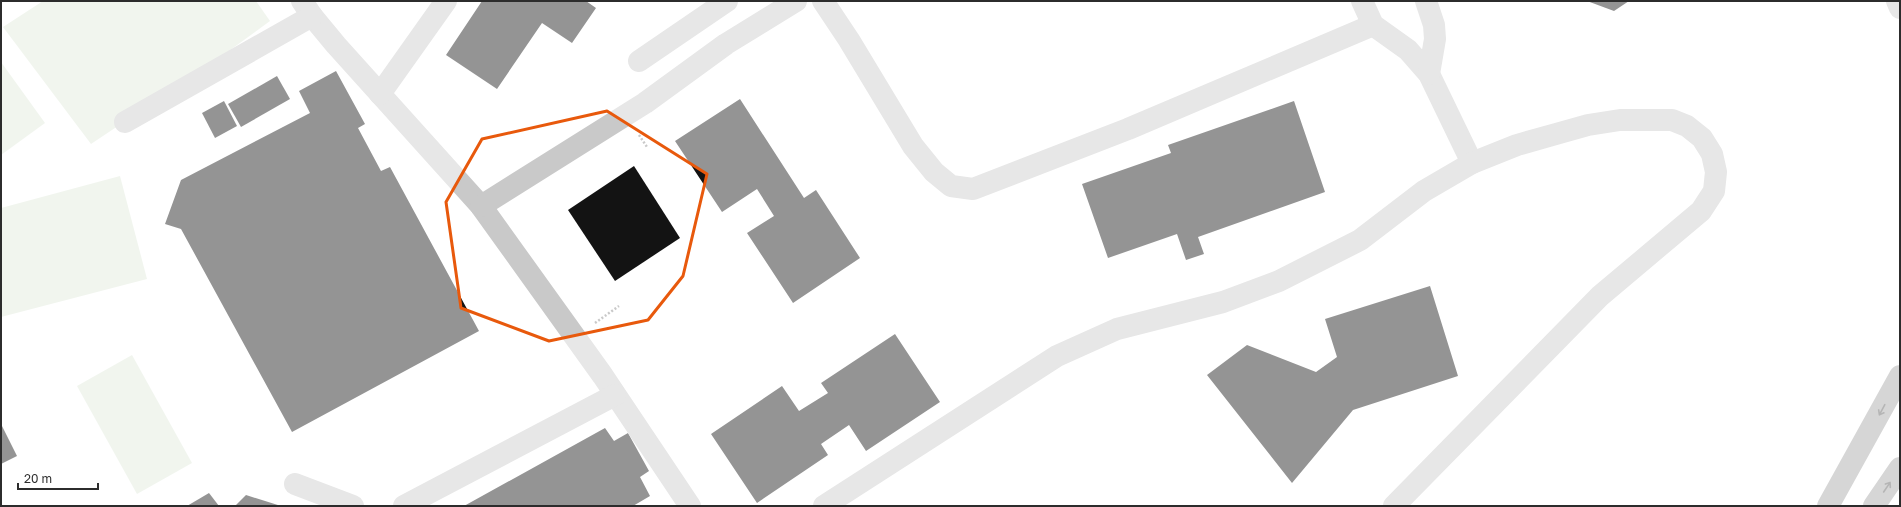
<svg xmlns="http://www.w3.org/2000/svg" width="1901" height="507" viewBox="0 0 1901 507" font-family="'Golos Text',sans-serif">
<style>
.green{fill:#e0e9da}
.building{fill:#131313}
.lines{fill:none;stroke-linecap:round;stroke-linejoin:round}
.path{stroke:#c9c9c9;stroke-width:2.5;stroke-dasharray:2 2;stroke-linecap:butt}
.minor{stroke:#c9c9c9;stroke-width:22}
.major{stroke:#a4a4a4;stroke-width:22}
.oneway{stroke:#5c5c5c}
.marked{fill:none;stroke:#e8590c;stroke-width:3;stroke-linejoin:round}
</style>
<rect width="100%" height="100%" fill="#fff"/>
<g class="green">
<polygon points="43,1 256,1 270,21 211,64 91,144 3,27"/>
<polygon points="1,62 45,123 1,155"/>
<polygon points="120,176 147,279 1,317 1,208"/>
<polygon points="132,355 192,463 137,494 77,386"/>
</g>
<g class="building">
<polygon points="482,1 586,1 596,8 572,43 542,23 497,89 446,55"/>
<polygon points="1587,1 1629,1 1614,11"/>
<polygon points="336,71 365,124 358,128 381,171 390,167 479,331 292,432 181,229 165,224 181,180 310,113 299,91"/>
<polygon points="277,76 290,99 241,127 228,104"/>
<polygon points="740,99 804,198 816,190 860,258 793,303 747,233 774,216 757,189 722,212 675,141"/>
<polygon points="224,101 237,126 215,138 202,113"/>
<polygon points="1294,101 1325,192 1198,237 1204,254 1186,260 1177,234 1108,258 1082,184 1171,153 1168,145"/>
<polygon points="634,166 680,238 615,281 568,210"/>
<polygon points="1430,286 1458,376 1353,410 1292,483 1207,375 1247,345 1316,372 1337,357 1325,319"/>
<polygon points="895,334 940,402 866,451 849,425 821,444 828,455 757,503 711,434 782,386 799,411 828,393 821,383"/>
<polygon points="1,424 17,456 1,464"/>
<polygon points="605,428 614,441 628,433 649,471 640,477 650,496 633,506 464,506"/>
<polygon points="209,493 219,506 187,506"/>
<polygon points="246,495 281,506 235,506"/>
</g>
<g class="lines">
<g class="path">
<polyline points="639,135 647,147"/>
<polyline points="595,323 619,306"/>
</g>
<g class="minor">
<polyline points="302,1 312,16 336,45 481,206 603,376 690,506"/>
<polyline points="823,1 849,40 913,146 934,172 951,186 973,189 1128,129 1373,25"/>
<polyline points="1362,1 1373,25 1408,50 1429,74 1472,163"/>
<polyline points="1426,1 1434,25 1435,39 1429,74"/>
<polyline points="1897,1 1900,8"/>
<polyline points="639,61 727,1"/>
<polyline points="380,94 446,1"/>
<polyline points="125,122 312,16"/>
<polyline points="481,206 645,103 726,44 796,1"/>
<polyline points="295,484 353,506"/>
<polyline points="404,506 615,395"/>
<polyline points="824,506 1057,356 1117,329 1223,302 1279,281 1360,240 1424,191 1472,163 1517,145 1556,134 1588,125 1620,120 1672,120 1687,126 1702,138 1712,154 1716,172 1714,191 1701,211 1600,296 1394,506"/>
</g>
<g class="major">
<polyline points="1828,506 1900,376"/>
<polyline points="1874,506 1900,468"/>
</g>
</g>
<defs><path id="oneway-shaft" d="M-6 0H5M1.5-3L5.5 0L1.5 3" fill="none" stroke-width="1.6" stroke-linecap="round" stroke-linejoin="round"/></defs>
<g class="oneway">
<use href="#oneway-shaft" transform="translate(1882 410) rotate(118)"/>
<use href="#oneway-shaft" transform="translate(1887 487) rotate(-56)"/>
</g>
<path d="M0 0H1901V507H0ZM 607,111 L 707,174 L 683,276 L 648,320 L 549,341 L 461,308 L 446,202 L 482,139 Z" fill="#fff" fill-opacity=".55" fill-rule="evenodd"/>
<path class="marked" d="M 607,111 L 707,174 L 683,276 L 648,320 L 549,341 L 461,308 L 446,202 L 482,139 Z"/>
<rect width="1901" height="507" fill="none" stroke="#2c2c2c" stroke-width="4"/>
<path d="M18 483v6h80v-6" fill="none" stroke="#2c2c2c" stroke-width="2"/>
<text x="24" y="483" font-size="12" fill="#2c2c2c" stroke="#ffffff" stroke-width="3" paint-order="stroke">20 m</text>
</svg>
